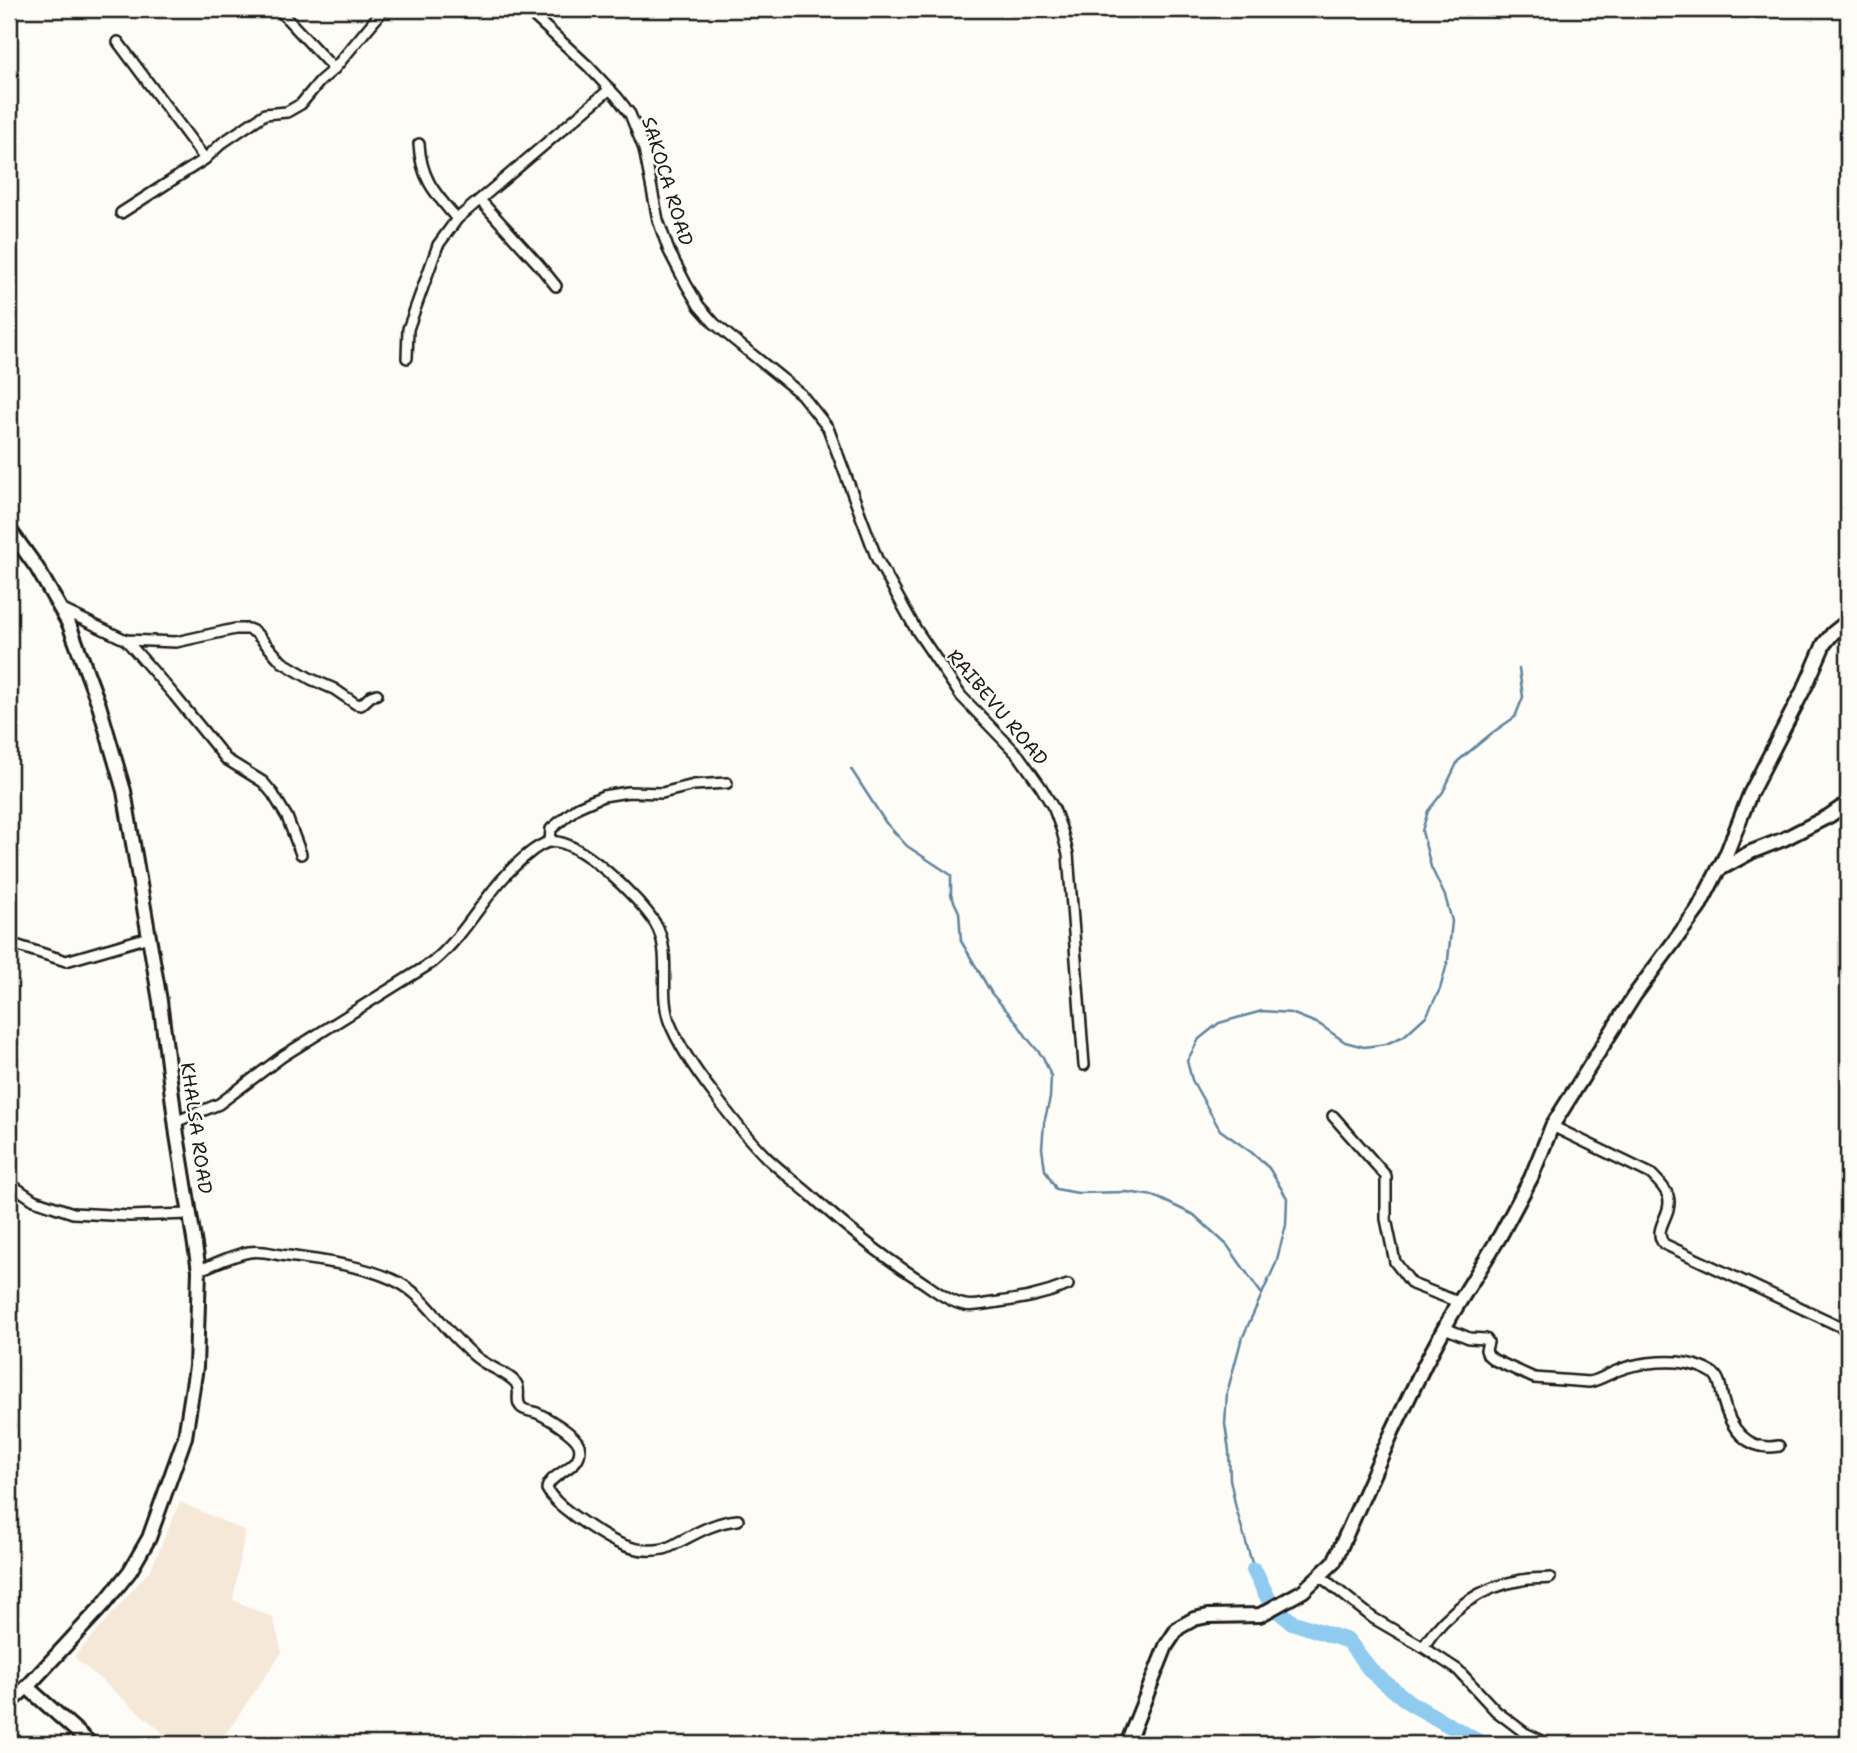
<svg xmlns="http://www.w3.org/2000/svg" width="1857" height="1753" viewBox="0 0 1857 1753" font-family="'Shantell Sans',sans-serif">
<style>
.built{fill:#f5e8d9}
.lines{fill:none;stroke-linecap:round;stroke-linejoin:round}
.stream{stroke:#61849b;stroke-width:2.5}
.river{stroke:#8fcaef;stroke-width:16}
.street-casing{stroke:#1c1c1c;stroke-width:14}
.secondary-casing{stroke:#1c1c1c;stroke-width:18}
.street{stroke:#fdfcf7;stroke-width:9}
.secondary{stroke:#fdfcf7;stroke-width:12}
.labels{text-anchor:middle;stroke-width:5;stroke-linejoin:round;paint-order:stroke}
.street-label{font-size:19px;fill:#1c1c1c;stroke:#fdfcf7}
</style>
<rect width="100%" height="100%" fill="#fdfcf7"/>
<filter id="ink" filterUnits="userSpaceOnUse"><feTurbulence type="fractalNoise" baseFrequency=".0143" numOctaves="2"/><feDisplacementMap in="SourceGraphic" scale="14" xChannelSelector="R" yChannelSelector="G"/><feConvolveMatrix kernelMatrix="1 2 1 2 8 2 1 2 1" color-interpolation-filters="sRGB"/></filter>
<g filter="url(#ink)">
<polygon class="built" points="180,1502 245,1531 233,1600 273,1618 282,1652 227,1732 209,1744 176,1744 74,1657 151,1569"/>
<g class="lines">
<g class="stream">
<polyline points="851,769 886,823 907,846 951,875 951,895 959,912 961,941 992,994 1015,1020 1028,1039 1043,1057 1051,1076 1050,1098 1044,1123 1042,1148 1045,1170 1056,1189 1078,1193 1127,1192 1154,1196 1194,1215 1227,1245 1261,1293"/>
<polyline points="1254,1570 1236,1508 1230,1479 1229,1451 1225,1424 1227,1393 1241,1341 1276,1263 1286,1225 1287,1198 1269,1168 1251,1152 1220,1130 1192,1080 1187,1061 1199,1039 1219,1023 1262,1011 1291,1013 1319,1024 1345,1042 1364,1047 1386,1044 1404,1036 1427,1015 1440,989 1448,960 1452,921 1445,896 1431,867 1422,831 1428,811 1443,792 1458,761 1492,733 1515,717 1523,697 1519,669"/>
</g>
<polyline class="river" points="1254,1570 1272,1606 1292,1622 1348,1641 1372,1672 1410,1703 1482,1744"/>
<g class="street-casing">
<g id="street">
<polyline points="278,9 334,69"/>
<polyline points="526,9 588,66 617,97 630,114 644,149 658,220 669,251 686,284 699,306 714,323 733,339 801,394 828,428 877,559 915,628 961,696 1019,756 1041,787 1054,809 1062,831 1068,854 1084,1065"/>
<polyline points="118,42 205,159"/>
<path d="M 419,144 C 421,179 435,193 457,219"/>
<polyline points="480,200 539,265 556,286"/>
<polyline points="121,213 205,159 222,143 265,114 287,112 301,104 320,81 334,69 384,9"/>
<polyline points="407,358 408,329 438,245 457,219 610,89"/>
<polyline points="61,609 126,640 176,642 235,629 248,629 255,632 282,662 311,679 334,689 356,704 361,705 371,696 377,694"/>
<polyline points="126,640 174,695 226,759 263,782 273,794 287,817 301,854"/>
<polyline points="550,842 551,829 578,807 603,796 628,792 662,793 694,785 727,783"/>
<polyline points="9,943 66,961 149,937"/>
<polyline points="1333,1116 1386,1176 1386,1219 1395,1262 1412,1284 1458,1302"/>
<path d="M 175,1122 L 219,1104 L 283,1056 L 433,962 C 470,931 488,886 527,855 C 533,850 541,844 549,842 C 577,836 641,900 655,923 C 673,953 658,989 669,1021 C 679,1047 696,1071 713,1093 C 729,1115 747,1138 767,1158 C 780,1170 794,1181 807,1192 C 841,1223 876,1252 915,1277 C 930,1286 948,1302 965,1305 C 974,1307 983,1304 992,1303 C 1021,1299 1041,1296 1068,1285"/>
<path d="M 1552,1126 L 1651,1174 C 1657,1180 1665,1187 1668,1196 C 1674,1214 1651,1229 1664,1244 L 1848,1330"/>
<polyline points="9,1183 34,1200 73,1213 129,1216 190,1214"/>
<path d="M 199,1270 C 215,1264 232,1255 249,1252 C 260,1250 270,1253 281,1255 C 321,1261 381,1266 413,1292 C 432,1307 445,1330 464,1346 C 469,1351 474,1356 480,1360 C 491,1368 508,1373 516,1383 C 522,1391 514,1401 522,1408 C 526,1411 532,1411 537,1413 C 548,1418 575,1434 579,1445 C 586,1468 549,1472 547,1489 C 553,1501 564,1508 574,1516 C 600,1534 629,1556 663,1549 C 670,1548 676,1543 683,1540 C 700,1531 719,1521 738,1520"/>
<path d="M 1445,1328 L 1469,1338 L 1486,1339 L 1488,1342 L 1486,1350 L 1488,1355 L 1494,1360 L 1534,1378 L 1589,1382 C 1600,1380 1608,1374 1619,1370 C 1636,1363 1660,1361 1678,1362 C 1689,1363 1705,1367 1714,1374 C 1721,1380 1721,1392 1723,1400 C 1730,1428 1747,1452 1779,1446"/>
<polyline points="1320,1576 1373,1618 1423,1647 1458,1670 1496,1711 1525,1733 1549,1744"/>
<path d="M 1423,1647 C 1447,1611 1479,1587 1522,1580 C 1532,1578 1541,1579 1550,1578"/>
</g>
</g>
<g class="secondary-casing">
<g id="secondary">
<polyline points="9,529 37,568 69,624 99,705 124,791 160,1001 177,1135 199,1270 196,1367 185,1437 149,1538 130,1571 103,1605 27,1687 9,1703"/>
<polyline points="1718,870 1751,852 1784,839 1829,816 1848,803"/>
<polyline points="27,1687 91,1744"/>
<polyline points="1127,1744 1166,1646 1178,1628 1194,1619 1208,1616 1260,1615 1303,1591 1334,1562 1393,1430 1425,1364 1452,1314 1500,1236 1531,1178 1552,1126 1634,996 1698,909 1726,855 1750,794 1807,683 1824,644 1833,633 1848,621"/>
</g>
</g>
<use href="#street" class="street"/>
<use href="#secondary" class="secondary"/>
</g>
</g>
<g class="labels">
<g class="street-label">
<text transform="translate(668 181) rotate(73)" y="7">SAKOCA ROAD</text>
<text transform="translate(998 707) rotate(50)" y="7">RAIBEVU ROAD</text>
<text transform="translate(197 1128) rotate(82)" y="7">KHALSA ROAD</text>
</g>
</g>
<rect width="1857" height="1753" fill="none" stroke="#fdfcf7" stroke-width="35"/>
<rect x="18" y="18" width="1822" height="1718" fill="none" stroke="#1c1c1c" stroke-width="2.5" filter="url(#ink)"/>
</svg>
